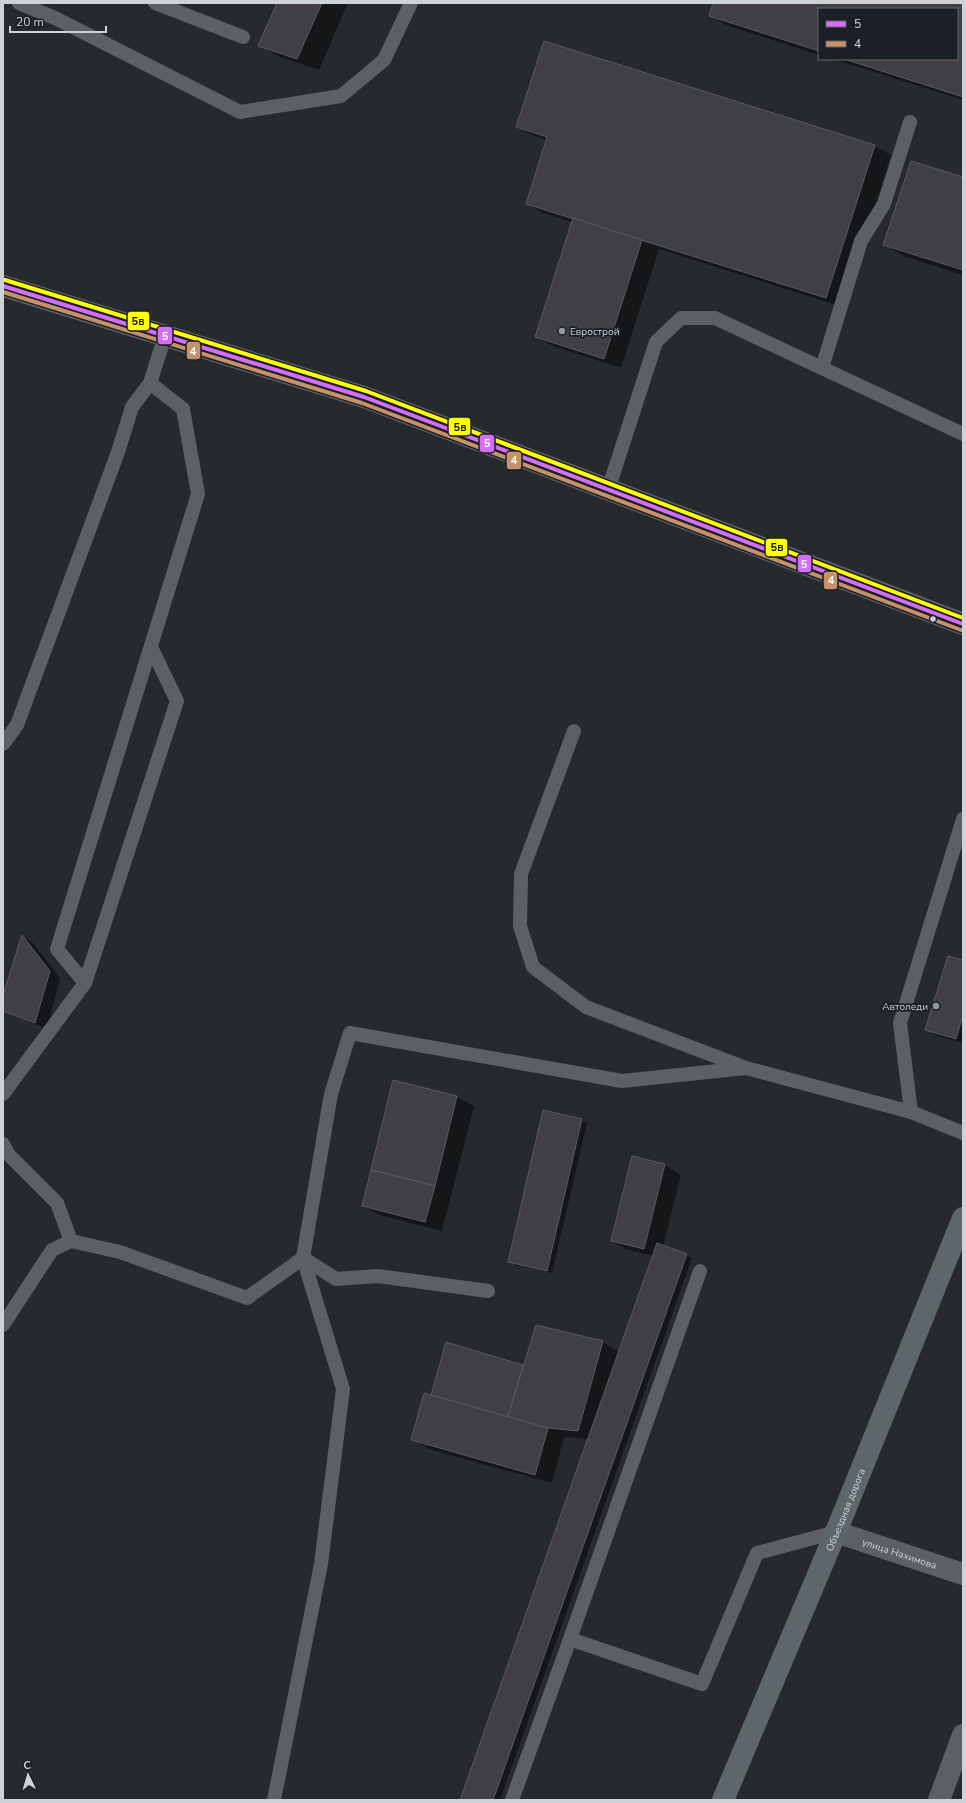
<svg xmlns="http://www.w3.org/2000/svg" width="966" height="1803" viewBox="0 0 966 1803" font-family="'Nunito Sans',sans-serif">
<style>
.shadow{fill:#0007}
.building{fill:#413e46;stroke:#5a5a5c}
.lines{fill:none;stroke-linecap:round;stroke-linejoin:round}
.lane{stroke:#5d6062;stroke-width:14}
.street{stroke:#5d6062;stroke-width:22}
.secondary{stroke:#5d6062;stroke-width:22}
.primary{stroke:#5d666b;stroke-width:22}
.bus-1-casing{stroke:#1a2026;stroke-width:7}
.bus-2-casing{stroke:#1a2026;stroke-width:7}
.bus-3-casing{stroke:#1a2026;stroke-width:7}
.bus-1{stroke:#d46df7;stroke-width:4}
.bus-2{stroke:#c7916a;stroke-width:4}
.bus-3{stroke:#ff0;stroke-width:4}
.poi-dot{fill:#94979b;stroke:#1a2026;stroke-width:1.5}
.bus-dot{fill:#ced2d6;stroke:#1a2026;stroke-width:1.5}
.labels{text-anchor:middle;stroke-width:3.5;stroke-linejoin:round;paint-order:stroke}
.poi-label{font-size:10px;fill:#ced2d6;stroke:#1a2026;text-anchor:start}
.street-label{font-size:10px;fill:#ced2d6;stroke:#1a2026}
.line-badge{stroke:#1a2026;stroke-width:1.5}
.badge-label{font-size:11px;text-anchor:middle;font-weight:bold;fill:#fff}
.pale-badge-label{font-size:11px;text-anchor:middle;font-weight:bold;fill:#111}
</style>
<rect width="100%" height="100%" fill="#272a2d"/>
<g class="shadow">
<polygon points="279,3 348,3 319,70 280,57 260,45"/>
<polygon points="714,3 963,3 963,100 833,59 957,59 957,9 819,9 819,55 726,25 710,16"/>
<polygon points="517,127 874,146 891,155 843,307 659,249 621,368 553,346 536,337 572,222 543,213 527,204 547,140 534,136"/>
<polygon points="963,178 963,275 906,257 885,245"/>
<polygon points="22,936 33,943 60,978 47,1029 3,1011 3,998"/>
<polygon points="963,961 963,1043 937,1036 926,1029"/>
<polygon points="393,1081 457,1097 474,1106 442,1231 380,1215 363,1206"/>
<polygon points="581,1120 587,1123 552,1273 515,1265 510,1262"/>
<polygon points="633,1158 665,1165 681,1175 663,1247 692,1258 500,1800 461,1800 589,1439 564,1437 552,1483 429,1449 412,1439 431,1396 447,1343 524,1366 602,1342 620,1352 653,1256 628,1250 612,1241"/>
</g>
<g class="building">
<polygon points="277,3 322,3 297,59 258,46"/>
<polygon points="713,3 963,3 963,97 844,59 957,59 957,9 819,9 819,51 709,16"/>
<polygon points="544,41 875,145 826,298 526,204 547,137 516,127"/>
<polygon points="911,161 963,177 963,270 883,245"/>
<polygon points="573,218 642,240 604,359 535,337"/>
<polygon points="22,935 50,971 35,1023 3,1011 3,995"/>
<polygon points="948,956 963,960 963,1015 956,1039 925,1030"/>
<polygon points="393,1080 457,1096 435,1186 371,1170"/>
<polygon points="543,1110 582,1119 547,1271 508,1262"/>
<polygon points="632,1156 665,1164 644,1249 611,1241"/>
<polygon points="371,1170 435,1186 425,1222 362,1206"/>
<polygon points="657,1243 687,1254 493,1800 460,1800"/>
<polygon points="536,1325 603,1341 578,1431 548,1428 508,1417"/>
<polygon points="446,1342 523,1365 508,1417 431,1395"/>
<polygon points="424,1393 548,1428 535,1475 411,1440"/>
</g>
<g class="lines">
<g class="lane">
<polyline points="19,3 55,18 240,112 341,96 384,60 411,3"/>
<polyline points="155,3 243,37"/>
<polyline points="822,368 861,241 884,204 910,122"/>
<polyline points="150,383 183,409 198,494 57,949 85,983 177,701 151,647"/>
<polyline points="608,490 656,342 681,318 715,318 963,434"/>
<polyline points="574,731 521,874 520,926 533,967 586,1007 746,1068 911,1112 963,1133"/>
<polyline points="3,744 17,725 118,452 132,407 150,383 165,336"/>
<polyline points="3,1094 85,983"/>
<polyline points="911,1112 900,1023 963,819"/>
<polyline points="3,1144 8,1154 57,1203 71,1241"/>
<polyline points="700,1271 570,1639 702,1684 757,1553 836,1532"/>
<polyline points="3,1325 52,1250 71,1241 120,1252 247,1298 303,1258 336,1279 378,1276 488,1291"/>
<polyline points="274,1800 321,1564 343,1389 303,1258 331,1094 350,1033 622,1081 746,1068"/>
<polyline points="512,1800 570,1639"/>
</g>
<polyline class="street" points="939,1800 963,1735"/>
<g class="secondary">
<polyline points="3,286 364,397 963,624"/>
<path id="s1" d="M 836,1532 L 963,1574"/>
</g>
<path class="primary" id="s2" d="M 723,1800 L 836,1532 L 963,1218"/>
<g class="bus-1-casing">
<polyline id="bus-1" points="3,286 364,397 963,624"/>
</g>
<g class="bus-2-casing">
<polyline id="bus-2" points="3,292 362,403 961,630"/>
</g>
<g class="bus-3-casing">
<polyline id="bus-3" points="5,280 366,391 963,618"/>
</g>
<use href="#bus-1" class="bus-1"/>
<use href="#bus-2" class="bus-2"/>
<use href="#bus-3" class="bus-3"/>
</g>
<g class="poi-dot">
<circle cx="562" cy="331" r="4"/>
<circle cx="936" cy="1006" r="4"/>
</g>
<circle class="bus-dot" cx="933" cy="619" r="3.5"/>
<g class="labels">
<g class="poi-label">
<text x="570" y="335">Еврострой</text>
<text x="928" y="1010" text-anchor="end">Автоледи</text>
</g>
<g class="street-label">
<text dy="4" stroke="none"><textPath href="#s2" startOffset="315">Объездная дорога</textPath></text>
<text dy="4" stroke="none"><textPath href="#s1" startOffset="67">улица Нахимова</textPath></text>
</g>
</g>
<g class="line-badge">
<rect x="127" y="311" width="23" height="20" rx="4" fill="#ff0"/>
<rect x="157" y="326" width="16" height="19" rx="4" fill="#d46df7"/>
<rect x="186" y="341" width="15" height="19" rx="4" fill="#c7916a"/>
<rect x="448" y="417" width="23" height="19" rx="4" fill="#ff0"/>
<rect x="479" y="434" width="16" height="19" rx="4" fill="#d46df7"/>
<rect x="506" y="451" width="16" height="19" rx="4" fill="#c7916a"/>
<rect x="765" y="538" width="23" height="19" rx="4" fill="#ff0"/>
<rect x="797" y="554" width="15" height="19" rx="4" fill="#d46df7"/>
<rect x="823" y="571" width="15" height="19" rx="4" fill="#c7916a"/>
</g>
<g class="badge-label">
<text x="165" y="340">5</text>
<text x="193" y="355">4</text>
<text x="487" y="447">5</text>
<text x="514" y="464">4</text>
<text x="804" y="568">5</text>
<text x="831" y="584">4</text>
</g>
<g class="pale-badge-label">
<text x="138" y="325">5в</text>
<text x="460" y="431">5в</text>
<text x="777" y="551">5в</text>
</g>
<rect width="966" height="1803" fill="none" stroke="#ced2d6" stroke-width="8"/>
<rect x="818" y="8" width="140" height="52" fill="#1a2026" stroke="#62676c"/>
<rect x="826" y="21" width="20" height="6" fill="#d46df7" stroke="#62676c"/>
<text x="854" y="28" font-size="12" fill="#ced2d6">5</text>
<rect x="826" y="41" width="20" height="6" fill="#c7916a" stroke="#62676c"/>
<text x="854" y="48" font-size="12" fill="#ced2d6">4</text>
<g transform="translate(28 1775) rotate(355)" stroke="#1a2026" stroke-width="3" paint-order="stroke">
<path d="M0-3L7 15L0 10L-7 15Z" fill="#ced2d6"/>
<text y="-6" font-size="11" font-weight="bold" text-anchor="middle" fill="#ced2d6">С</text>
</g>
<path d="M10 26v6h96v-6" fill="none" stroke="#ced2d6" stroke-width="2"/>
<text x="16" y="26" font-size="12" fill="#ced2d6" stroke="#1a2026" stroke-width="3" paint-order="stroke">20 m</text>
</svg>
